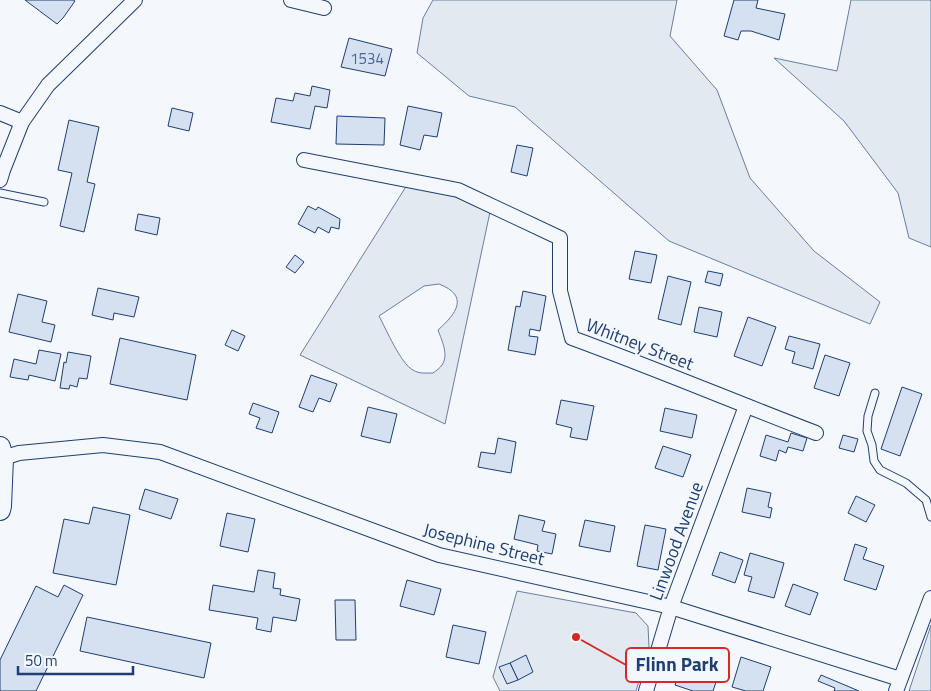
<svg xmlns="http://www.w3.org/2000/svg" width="931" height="691" font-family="'Titillium Web',sans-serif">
  <rect width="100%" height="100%" fill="#f4f7fb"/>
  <g fill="#e3e9f0" stroke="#687fa3" fill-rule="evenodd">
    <polygon points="433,0 677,0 670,36 717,90 750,178 814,251 880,302 870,324 669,241 515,107 469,96 417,53 423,18"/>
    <polygon points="851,0 931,0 931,247 909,238 898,193 844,121 774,58 837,71"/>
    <path d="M 407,185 L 459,197 L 490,212 L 445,424 L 300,355 ZM 439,284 C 470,296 456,314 438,330 C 442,341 449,355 442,365 C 440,368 436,371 433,373 C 426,373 419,374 413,370 C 401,364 386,329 379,316 L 424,286 Z"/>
    <polygon points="517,591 636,613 648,626 649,647 636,691 500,691 493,677"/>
    <polygon points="931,625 931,691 909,691"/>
  </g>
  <g fill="#d5e0f0" stroke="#1d3f73">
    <polygon points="25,0 73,0 75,1 63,18 57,24"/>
    <polygon points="734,0 758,0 756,8 785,14 779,40 751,31 741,31 738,40 724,36"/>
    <polygon points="349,38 392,49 385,76 341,67"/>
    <polygon points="312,86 330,90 327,108 315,106 310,129 271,122 276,98 293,101 295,93 310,96"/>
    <polygon points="408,106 442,113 437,137 424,135 420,150 400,145"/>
    <polygon points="172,108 193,113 189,131 168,126"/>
    <polygon points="337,116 385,118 384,145 336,144"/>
    <polygon points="69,120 99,127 87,182 95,184 84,232 60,226 72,173 58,170"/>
    <polygon points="517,145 533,148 527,176 511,172"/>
    <polygon points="308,206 316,210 318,207 340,219 339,229 331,227 329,233 318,227 315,233 298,224"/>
    <polygon points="138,214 160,218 157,235 135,230"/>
    <polygon points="635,251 657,255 651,283 629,279"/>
    <polygon points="295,255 304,262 295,273 286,267"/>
    <polygon points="708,271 723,274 720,286 705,282"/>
    <polygon points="668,276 691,282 681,325 658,319"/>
    <polygon points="98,288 139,297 134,317 114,313 113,320 92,315"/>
    <polygon points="523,291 546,296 540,331 530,329 529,336 538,337 535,355 508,350 516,306 520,307"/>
    <polygon points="18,294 47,301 42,322 55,325 51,342 9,332"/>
    <polygon points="699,307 722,312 717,337 694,332"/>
    <polygon points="748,317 776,327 762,366 734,356"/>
    <polygon points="232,330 245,336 238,351 225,345"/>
    <polygon points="789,336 820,344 813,369 792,363 795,352 785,349"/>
    <polygon points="120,338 196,355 187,400 110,384"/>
    <polygon points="39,350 61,354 55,381 29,375 28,380 10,377 14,359 36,364"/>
    <polygon points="68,352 91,356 87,379 79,378 77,387 70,385 69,389 60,388 64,362 66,363"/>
    <polygon points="825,355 850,363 839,396 814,388"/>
    <polygon points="311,375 337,384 330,402 319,398 313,412 299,407"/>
    <polygon points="902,387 922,394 900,456 881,449"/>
    <polygon points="561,400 594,406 587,440 570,437 572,428 556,424"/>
    <polygon points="253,403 279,412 272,433 256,428 260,418 249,414"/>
    <polygon points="368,407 397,414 390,443 361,436"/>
    <polygon points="665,408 697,415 692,438 660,431"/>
    <polygon points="791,433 807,438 803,451 788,447 786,453 779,450 776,461 760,456 766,435 788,442"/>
    <polygon points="843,435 858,439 854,452 839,448"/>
    <polygon points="498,438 516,442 511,473 478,467 481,452 495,454"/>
    <polygon points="663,446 691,455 683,477 655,468"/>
    <polygon points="747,488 771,493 768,507 772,508 770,518 742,512"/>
    <polygon points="145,489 178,499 171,519 139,509"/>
    <polygon points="856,496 875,505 866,522 848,513"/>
    <polygon points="93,507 130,515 116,585 53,573 64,519 89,524"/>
    <polygon points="227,513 255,519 248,552 220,546"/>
    <polygon points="519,515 545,521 542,531 556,534 552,554 537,551 538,545 514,539"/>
    <polygon points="585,520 615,526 610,552 579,546"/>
    <polygon points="645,525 666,529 658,570 637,566"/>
    <polygon points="855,544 867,548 863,559 884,566 876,590 844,580"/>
    <polygon points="720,552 743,560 735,583 712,575"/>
    <polygon points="750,553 784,563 774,598 748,591 752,577 744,575"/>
    <polygon points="258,570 275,573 273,588 281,589 280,595 300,599 296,621 273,617 271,632 256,629 258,618 209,610 213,585 254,592"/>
    <polygon points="407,580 441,589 434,615 400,606"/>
    <polygon points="793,584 818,593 810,615 785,606"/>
    <polygon points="64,585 83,595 36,691 0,691 0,660 36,586 58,597"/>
    <polygon points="335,600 355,600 356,640 336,640"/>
    <polygon points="87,617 211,643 204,678 80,651"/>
    <polygon points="453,625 486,632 479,664 446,657"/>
    <polygon points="704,648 725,655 713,691 693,691 675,685 685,655 700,660"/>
    <polygon points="526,655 533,672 518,680 510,663"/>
    <polygon points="741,657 771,667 763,691 746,691 732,687"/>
    <polygon points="510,663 518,680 507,684 499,667"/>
    <polygon points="821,675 859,691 834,691 835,688 818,681"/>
  </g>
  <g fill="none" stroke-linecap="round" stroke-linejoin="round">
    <defs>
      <g id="lane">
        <polyline points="0,193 44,202"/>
        <polyline points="875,393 868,416 867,431 872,445 874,461 880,470 906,483 926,500 931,517"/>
      </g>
      <g id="street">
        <polyline points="291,0 324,8"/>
        <polyline points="0,113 22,122"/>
        <path d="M 304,160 L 458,190 L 560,238 L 560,291 L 572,338 C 654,368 735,402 816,433"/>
        <polyline points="0,180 3,170 22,122 48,85 135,0"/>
        <polyline points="3,458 19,453 103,445 160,452 439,555 671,607 900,679"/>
        <polyline points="646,691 671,607 746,406"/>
        <polyline points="896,691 931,598"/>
      </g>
      <polyline id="secondary" points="0,447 3,458 1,506 0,510"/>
    </defs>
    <use href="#lane" stroke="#1d3f73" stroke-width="9"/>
    <use href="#street" stroke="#1d3f73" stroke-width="16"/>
    <use href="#secondary" stroke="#1d3f73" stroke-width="22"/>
    <use href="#lane" stroke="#f4f7fb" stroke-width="7"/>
    <use href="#street" stroke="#f4f7fb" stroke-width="14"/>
    <use href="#secondary" stroke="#f4f7fb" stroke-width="20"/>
  </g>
  <g text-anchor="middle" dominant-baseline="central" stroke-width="4" stroke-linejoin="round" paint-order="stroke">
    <g font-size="15" fill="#4b6792">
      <text x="367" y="58">1534</text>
    </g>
    <g font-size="18" fill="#1d3f73" stroke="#f4f7fb">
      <text transform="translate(640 344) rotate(21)">Whitney Street</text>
      <text transform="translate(676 541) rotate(-70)">Linwood Avenue</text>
      <text transform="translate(484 544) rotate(14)">Josephine Street</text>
    </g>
  </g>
  <path fill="none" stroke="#d62828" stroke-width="2" d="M576 637L626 665"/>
  <circle fill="#d62828" stroke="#f4f7fb" stroke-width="2" cx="576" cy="637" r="5"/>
  <rect fill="#f4f7fb" stroke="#d62828" stroke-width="2" x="626" y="648" width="103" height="34" rx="5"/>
  <g font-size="19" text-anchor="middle" font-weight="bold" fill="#1d3f73">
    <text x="677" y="671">Flinn Park</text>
  </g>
  <path d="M18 666v8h115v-8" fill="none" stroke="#1d3f73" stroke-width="2.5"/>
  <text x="25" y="666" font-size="15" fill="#1d3f73" stroke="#f4f7fb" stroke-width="4" paint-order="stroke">50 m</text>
</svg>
